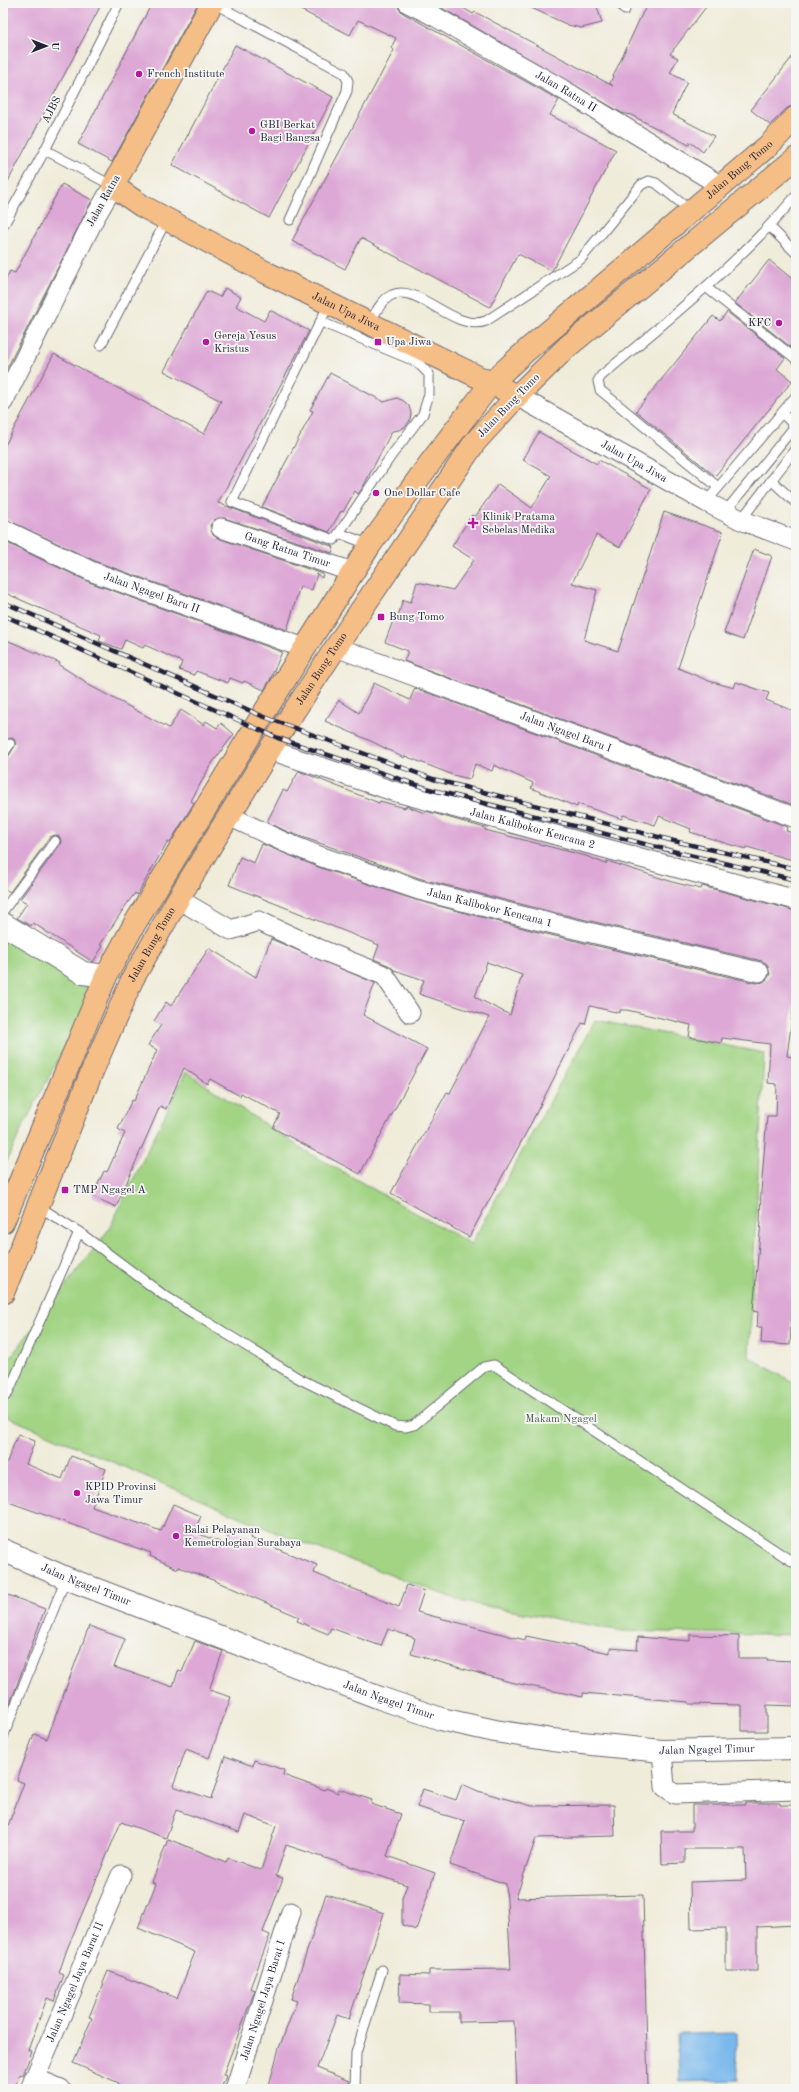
<svg xmlns="http://www.w3.org/2000/svg" width="799" height="2092" font-family="'Old Standard TT',serif">
  <rect width="100%" height="100%" fill="#f6f6f2"/>
  <filter id="ink" filterUnits="userSpaceOnUse"><feTurbulence type="fractalNoise" baseFrequency=".025" numOctaves="2"/><feDisplacementMap in="SourceGraphic" scale="8" xChannelSelector="R" yChannelSelector="G"/><feConvolveMatrix kernelMatrix="1 2 1 2 8 2 1 2 1" color-interpolation-filters="sRGB"/></filter>
  <filter id="wash" filterUnits="userSpaceOnUse"><feTurbulence type="fractalNoise" baseFrequency=".012" numOctaves="4" result="noise"/><feDisplacementMap in="SourceGraphic" scale="16" xChannelSelector="R" yChannelSelector="G"/><feGaussianBlur stdDeviation="0.9" result="paint"/><feColorMatrix in="noise" values="0 0 0 0 0 0 0 0 0 0 0 0 0 0 0 0 0 1.4 0 .05"/><feComposite in="paint" operator="in"/></filter>
  <g filter="url(#wash)">
    <rect width="100%" height="100%" fill="#f0ecda"/>
    <g fill="#a2d484" stroke="#627b60">
      <polygon points="3,932 95,990 22,1128 3,1170"/>
      <polygon points="595,1020 764,1053 749,1357 796,1384 796,1635 622,1631 464,1602 282,1535 3,1415 3,1367 109,1229 186,1072 304,1150 471,1244"/>
    </g>
    <polygon fill="#79b8ec" stroke="#4e6d94" points="736,2033 737,2080 679,2082 677,2034"/>
    <g id="blocks">
      <g fill="#dda8d6" fill-rule="evenodd">
        <polygon points="3,3 102,3 3,191"/>
        <polygon points="152,3 198,3 112,162 78,144"/>
        <polygon points="287,3 397,3 399,9 403,13 559,100 550,115 616,150 552,271 518,254 490,307 361,238 345,269 292,241 394,50 391,48 396,38 358,20 350,35"/>
        <polygon points="444,3 455,3 473,14 475,12 613,86 610,83 643,12 651,3 709,3 670,54 678,58 670,73 687,82 672,114 714,136 703,152 690,142 689,145 631,115 622,113 442,8"/>
        <polygon points="521,3 596,3 602,23 581,28 568,25"/>
        <polygon points="235,45 333,97 269,218 172,165"/>
        <polygon points="796,52 796,105 787,108 770,125 751,110"/>
        <polygon points="62,184 92,200 3,376 3,285 10,271 15,273"/>
        <polygon points="769,260 796,282 796,345 793,349 735,303"/>
        <polygon points="225,288 241,297 236,306 264,321 270,310 309,331 218,503 334,547 332,553 224,518 214,520 210,525 213,535 218,538 323,574 322,578 317,574 312,590 300,586 287,630 97,562 3,518 3,449 54,354 204,434 221,401 164,371 207,291 220,297"/>
        <polygon points="727,312 785,358 777,369 792,381 715,476 636,411 713,316 720,321"/>
        <polygon points="330,373 384,402 397,398 404,401 409,406 411,413 410,420 406,426 399,430 392,431 362,489 358,494 355,491 343,512 341,511 329,532 262,507 313,411 310,410"/>
        <polygon points="539,432 597,464 599,460 651,489 620,547 596,535 572,583 597,590 584,640 618,651 664,512 723,532 678,668 709,681 734,688 736,682 769,693 766,700 796,712 796,806 404,661 408,651 385,642 393,621 396,622 403,600 411,602 417,582 453,590 474,560 452,546 472,515 475,517 498,484 532,508 551,476 523,460"/>
        <polygon points="3,541 89,582 282,652 270,680 264,690 244,681 243,683 230,678 228,683 196,671 194,675 179,670 182,662 145,645 143,648 125,640 121,649 99,641 101,635 3,592"/>
        <polygon points="754,549 772,556 743,640 724,633"/>
        <polygon points="9,641 60,663 59,665 86,682 85,683 169,728 181,710 204,725 206,721 217,728 221,723 234,734 210,766 191,801 194,803 170,842 168,841 137,895 135,893 126,905 100,945 103,946 93,962 33,923 31,926 17,918 27,903 20,899 60,845 61,841 59,836 55,835 50,837 10,892 3,888 3,760 8,757 16,744 14,739 10,738 3,744 3,654"/>
        <polygon points="374,683 410,700 415,688 788,827 786,831 796,834 796,861 747,847 746,849 731,845 703,836 690,832 691,829 659,816 655,825 623,815 622,819 578,804 577,807 531,788 533,783 494,765 492,771 475,764 470,779 453,775 405,756 404,758 373,742 325,721 339,700 359,713"/>
        <path d="M 299,771 L 379,803 L 380,801 L 405,808 L 406,806 L 425,813 L 426,811 L 485,828 L 485,830 L 586,856 L 606,864 L 607,861 L 676,883 L 701,889 L 702,886 L 796,911 L 796,1004 L 794,1003 L 787,1056 L 796,1058 L 796,1235 L 790,1345 L 761,1343 L 762,1327 L 757,1327 L 758,1312 L 753,1311 L 761,1222 L 760,1221 L 761,1192 L 767,1116 L 776,1116 L 777,1084 L 768,1083 L 770,1044 L 722,1038 L 721,1043 L 689,1037 L 691,1025 L 627,1010 L 620,1010 L 620,1013 L 590,1006 L 585,1024 L 582,1023 L 525,1135 L 469,1237 L 391,1193 L 447,1092 L 450,1093 L 489,1017 L 419,994 L 424,980 L 394,970 L 390,966 L 374,959 L 379,945 L 229,885 L 240,857 L 254,863 L 262,844 L 318,867 L 416,900 L 542,933 L 756,983 L 763,982 L 767,979 L 770,974 L 767,964 L 762,961 L 548,911 L 422,879 L 288,832 L 267,822 L 283,790 L 287,792 ZM 487,962 L 522,975 L 510,1015 L 475,997 Z"/>
        <polygon points="271,939 375,983 363,1015 427,1049 360,1174 273,1128 280,1114 241,1093 240,1096 210,1079 207,1084 184,1068 166,1109 160,1106 116,1207 92,1196 104,1171 107,1172 125,1133 118,1129 132,1100 134,1101 157,1050 148,1045 161,1025 154,1021 166,1002 171,1006 209,948 256,977"/>
        <polygon points="18,1434 35,1441 26,1464 62,1479 71,1456 106,1469 92,1507 161,1531 173,1504 201,1516 194,1532 225,1544 232,1528 251,1537 250,1538 317,1565 314,1573 399,1607 407,1585 424,1591 417,1612 525,1640 526,1636 610,1653 610,1648 637,1650 638,1637 690,1641 690,1635 739,1636 739,1658 767,1658 767,1660 796,1661 796,1706 767,1705 767,1731 742,1731 742,1705 689,1704 689,1702 583,1693 583,1697 510,1682 411,1654 415,1638 388,1629 381,1646 331,1628 328,1634 297,1621 299,1617 213,1580 179,1567 178,1569 150,1556 151,1553 3,1500 3,1472"/>
        <polygon points="3,1593 45,1609 5,1717 3,1716"/>
        <polygon points="89,1626 125,1639 114,1667 173,1687 178,1671 182,1672 195,1641 223,1651 209,1690 231,1697 209,1758 186,1749 173,1786 211,1799 225,1756 253,1766 254,1760 284,1770 283,1775 325,1790 326,1788 338,1793 339,1789 372,1800 371,1804 401,1814 387,1856 435,1873 416,1930 402,1925 402,1898 407,1885 286,1845 276,1876 283,1878 263,1932 270,1935 250,1988 255,1990 223,2075 226,2076 221,2089 116,2089 119,2083 73,2063 92,2018 89,2017 108,1971 177,1998 195,1952 138,1928 156,1884 152,1882 168,1839 226,1862 228,1858 261,1870 276,1826 245,1815 239,1832 176,1810 166,1838 121,1822 67,1949 59,1973 64,1975 54,2001 47,1998 28,2050 32,2051 23,2075 20,2074 14,2089 3,2089 3,1839 24,1783 17,1780 34,1734 47,1739"/>
        <polygon points="462,1784 478,1791 532,1806 614,1805 615,1836 536,1838 516,1898 643,1895 648,2089 517,2089 514,2021 459,2022 459,2012 429,2012 429,2004 399,2003 400,1974 429,1975 429,1970 511,1969 506,1884 450,1865 465,1821 417,1807 423,1789 456,1800"/>
        <polygon points="745,1803 780,1803 780,1805 796,1805 796,1925 757,1927 757,1971 726,1971 726,1928 691,1929 690,1882 746,1880 745,1849 685,1849 685,1863 662,1864 661,1831 692,1831 692,1805 745,1805"/>
        <polygon points="326,1894 384,1913 349,2019 337,2015 317,2068 349,2081 349,2089 268,2089 279,2048 297,2001 291,1999"/>
      </g>
    </g>
  </g>
  <g filter="url(#ink)">
    <use href="#blocks" fill-opacity="0" stroke="#6a6973" stroke-width="1"/>
    <g fill="none" stroke-linecap="round" stroke-linejoin="round">
      <defs>
        <g id="service">
          <polyline points="213,3 344,73 348,81 347,91 290,220"/>
          <polyline points="620,3 625,10"/>
          <polyline points="45,150 113,186"/>
          <polyline points="3,226 45,150 119,3"/>
          <polyline points="770,227 796,253"/>
          <polyline points="707,288 796,359"/>
          <polyline points="329,304 232,502 334,540 339,533 370,545"/>
          <polyline points="321,322 417,362 429,374 429,394 423,414 391,456 339,533"/>
          <path d="M 369,323 C 375,314 382,299 392,295 C 417,282 455,333 486,321 L 581,259 L 641,185 L 649,181 L 656,183 L 691,211"/>
          <polyline points="101,345 167,219"/>
          <polyline points="771,480 796,503"/>
          <path d="M 718,487 L 600,390 L 598,381 L 601,376 C 669,319 738,264 796,196"/>
          <polyline points="706,502 796,396"/>
          <polyline points="725,512 795,426 782,413"/>
          <polyline points="741,520 796,448"/>
          <polyline points="3,754 10,744"/>
          <polyline points="3,911 55,841"/>
          <polyline points="38,1206 79,1232 162,1294 298,1378 395,1426 406,1427 414,1425 484,1367 494,1365 796,1564"/>
          <polyline points="3,1398 8,1393 79,1232"/>
          <polyline points="3,1737 66,1578"/>
          <polyline points="355,2089 356,2053 382,1970"/>
        </g>
        <g id="minor">
          <path id="s1" d="M 408,3 L 434,16 L 562,89 L 721,186"/>
          <path id="s2" d="M 517,396 L 706,502 L 741,520 L 796,541"/>
          <polyline points="3,402 94,219 113,186"/>
          <path id="s3" d="M 221,528 L 353,572"/>
          <path id="s4" d="M 3,529 L 93,572 L 304,648"/>
          <path id="s5" d="M 336,647 L 796,818"/>
          <path id="s6" d="M 270,750 L 393,791 L 796,900"/>
          <path id="s7" d="M 229,816 L 284,842 L 322,857 L 419,890 L 545,922 L 759,972"/>
          <polyline points="178,899 231,930 259,921 317,948 381,974 385,976 410,1013"/>
          <polyline points="662,1751 665,1787 675,1794 796,1790"/>
          <polyline points="34,2078 61,2089"/>
          <path id="s8" d="M 30,2089 L 121,1875"/>
          <path id="s9" d="M 235,2089 L 291,1912"/>
        </g>
        <g id="tertiary">
          <polyline points="3,924 83,973 106,976"/>
          <path id="s10" d="M 3,1550 L 66,1578 L 215,1635 L 380,1698 L 441,1719 L 495,1731 L 552,1740 L 662,1751 L 796,1748"/>
        </g>
        <g id="primary">
          <polyline points="3,1222 106,976 135,923 262,716 370,545 430,463 492,382"/>
          <path id="s11" d="M 3,1293 L 91,1074 L 132,980 L 178,899 L 285,725 L 336,647 L 475,442 L 517,396"/>
        </g>
        <g id="trunk">
          <path id="s12" d="M 212,3 L 113,186 L 142,206 L 265,272 L 517,396 L 567,347 L 796,158"/>
          <path id="s13" d="M 492,382 L 527,350 L 769,145 L 796,117"/>
        </g>
      </defs>
      <use href="#service" stroke="#6a6973" stroke-width="11"/>
      <use href="#minor" stroke="#6a6973" stroke-width="21"/>
      <use href="#tertiary" stroke="#6a6973" stroke-width="24"/>
      <use href="#primary" stroke="#6a6973" stroke-width="24"/>
      <use href="#trunk" stroke="#6a6973" stroke-width="24"/>
      <use href="#service" stroke="#fff" stroke-width="9"/>
      <use href="#minor" stroke="#fff" stroke-width="19"/>
      <use href="#tertiary" stroke="#fff" stroke-width="22"/>
      <use href="#primary" stroke="#f6be87" stroke-width="22"/>
      <use href="#trunk" stroke="#f6be87" stroke-width="22"/>
      <defs>
        <g id="rail">
          <polyline points="3,602 262,716 433,779 674,841 796,869"/>
          <polyline points="3,615 278,738 429,789 672,851 796,880"/>
        </g>
      </defs>
      <use href="#rail" stroke="#22223b" stroke-width="4.5"/>
      <use href="#rail" stroke="#f6f6f2" stroke-width="3" stroke-dasharray="9" stroke-linecap="butt"/>
    </g>
  </g>
  <g fill="#b5179e" stroke="#f6f6f2" stroke-width="1.5">
    <circle cx="139" cy="74" r="4"/>
    <circle cx="252" cy="131" r="4"/>
    <circle cx="779" cy="323" r="4"/>
    <circle cx="206" cy="342" r="4"/>
    <rect x="374" y="338" width="8" height="8" rx="2"/>
    <circle cx="376" cy="493" r="4"/>
    <path d="M471 517h4v4h4v4h-4v4h-4v-4h-4v-4h4z"/>
    <rect x="377" y="613" width="8" height="8" rx="2"/>
    <rect x="61" y="1186" width="8" height="8" rx="2"/>
    <circle cx="77" cy="1493" r="4"/>
    <circle cx="176" cy="1536" r="4"/>
  </g>
  <g text-anchor="middle" dominant-baseline="central" stroke-width="3.5" stroke-linejoin="round" paint-order="stroke">
    <g font-size="11" fill="#22223b" stroke="#f6f6f2" text-anchor="start">
      <text x="147" y="74">French Institute</text>
      <text x="260" y="125">GBI Berkat<tspan x="260" dy="13">Bagi Bangsa</tspan></text>
      <text x="771" y="323" text-anchor="end">KFC</text>
      <text x="214" y="336">Gereja Yesus<tspan x="214" dy="13">Kristus</tspan></text>
      <text x="386" y="342">Upa Jiwa</text>
      <text x="384" y="493">One Dollar Cafe</text>
      <text x="482" y="517">Klinik Pratama<tspan x="482" dy="13">Sebelas Medika</tspan></text>
      <text x="389" y="617">Bung Tomo</text>
      <text x="73" y="1190">TMP Ngagel A</text>
      <text x="85" y="1487">KPID Provinsi<tspan x="85" dy="13">Jawa Timur</tspan></text>
      <text x="184" y="1530">Balai Pelayanan<tspan x="184" dy="13">Kemetrologian Surabaya</tspan></text>
    </g>
    <g font-size="11" fill="#22223b" stroke="#f6f6f2">
      <text stroke="none"><textPath href="#s1" startOffset="181">Jalan Ratna II</textPath></text>
      <text transform="translate(52 110) rotate(-63)">AJBS</text>
      <text stroke="none"><textPath href="#s13" startOffset="326">Jalan Bung Tomo</textPath></text>
      <text transform="translate(104 201) rotate(-61)">Jalan Ratna</text>
      <text stroke="none"><textPath href="#s12" startOffset="473">Jalan Upa Jiwa</textPath></text>
      <text transform="translate(509 406) rotate(-46)">Jalan Bung Tomo</text>
      <text stroke="none"><textPath href="#s2" startOffset="134">Jalan Upa Jiwa</textPath></text>
      <text stroke="none"><textPath href="#s3" startOffset="70">Gang Ratna Timur</textPath></text>
      <text stroke="none"><textPath href="#s4" startOffset="162">Jalan Ngagel Baru II</textPath></text>
      <text stroke="none"><textPath href="#s11" startOffset="703">Jalan Bung Tomo</textPath></text>
      <text stroke="none"><textPath href="#s5" startOffset="245">Jalan Ngagel Baru I</textPath></text>
      <text stroke="none"><textPath href="#s6" startOffset="274">Jalan Kalibokor Kencana 2</textPath></text>
      <text stroke="none"><textPath href="#s7" startOffset="277">Jalan Kalibokor Kencana 1</textPath></text>
      <text stroke="none"><textPath href="#s11" startOffset="379">Jalan Bung Tomo</textPath></text>
      <text stroke="none"><textPath href="#s10" startOffset="90">Jalan Ngagel Timur</textPath></text>
      <text stroke="none"><textPath href="#s10" startOffset="414">Jalan Ngagel Timur</textPath></text>
      <text stroke="none"><textPath href="#s10" startOffset="738">Jalan Ngagel Timur</textPath></text>
      <text stroke="none"><textPath href="#s8" startOffset="116">Jalan Ngagel Jaya Barat II</textPath></text>
      <text stroke="none"><textPath href="#s9" startOffset="93">Jalan Ngagel Jaya Barat I</textPath></text>
    </g>
    <g font-size="11" fill="#485751" stroke="#f6f6f2">
      <text x="561" y="1419">Makam Ngagel</text>
    </g>
  </g>
  <rect width="799" height="2092" fill="none" stroke="#f6f6f2" stroke-width="16"/>
  <g transform="translate(46 46) rotate(90)" stroke="#f6f6f2" stroke-width="3" paint-order="stroke">
  <path d="M0-3L7 15L0 10L-7 15Z" fill="#22223b"/>
  <text y="-6" font-size="11" font-weight="bold" text-anchor="middle" fill="#22223b">U</text>
  </g>
</svg>
